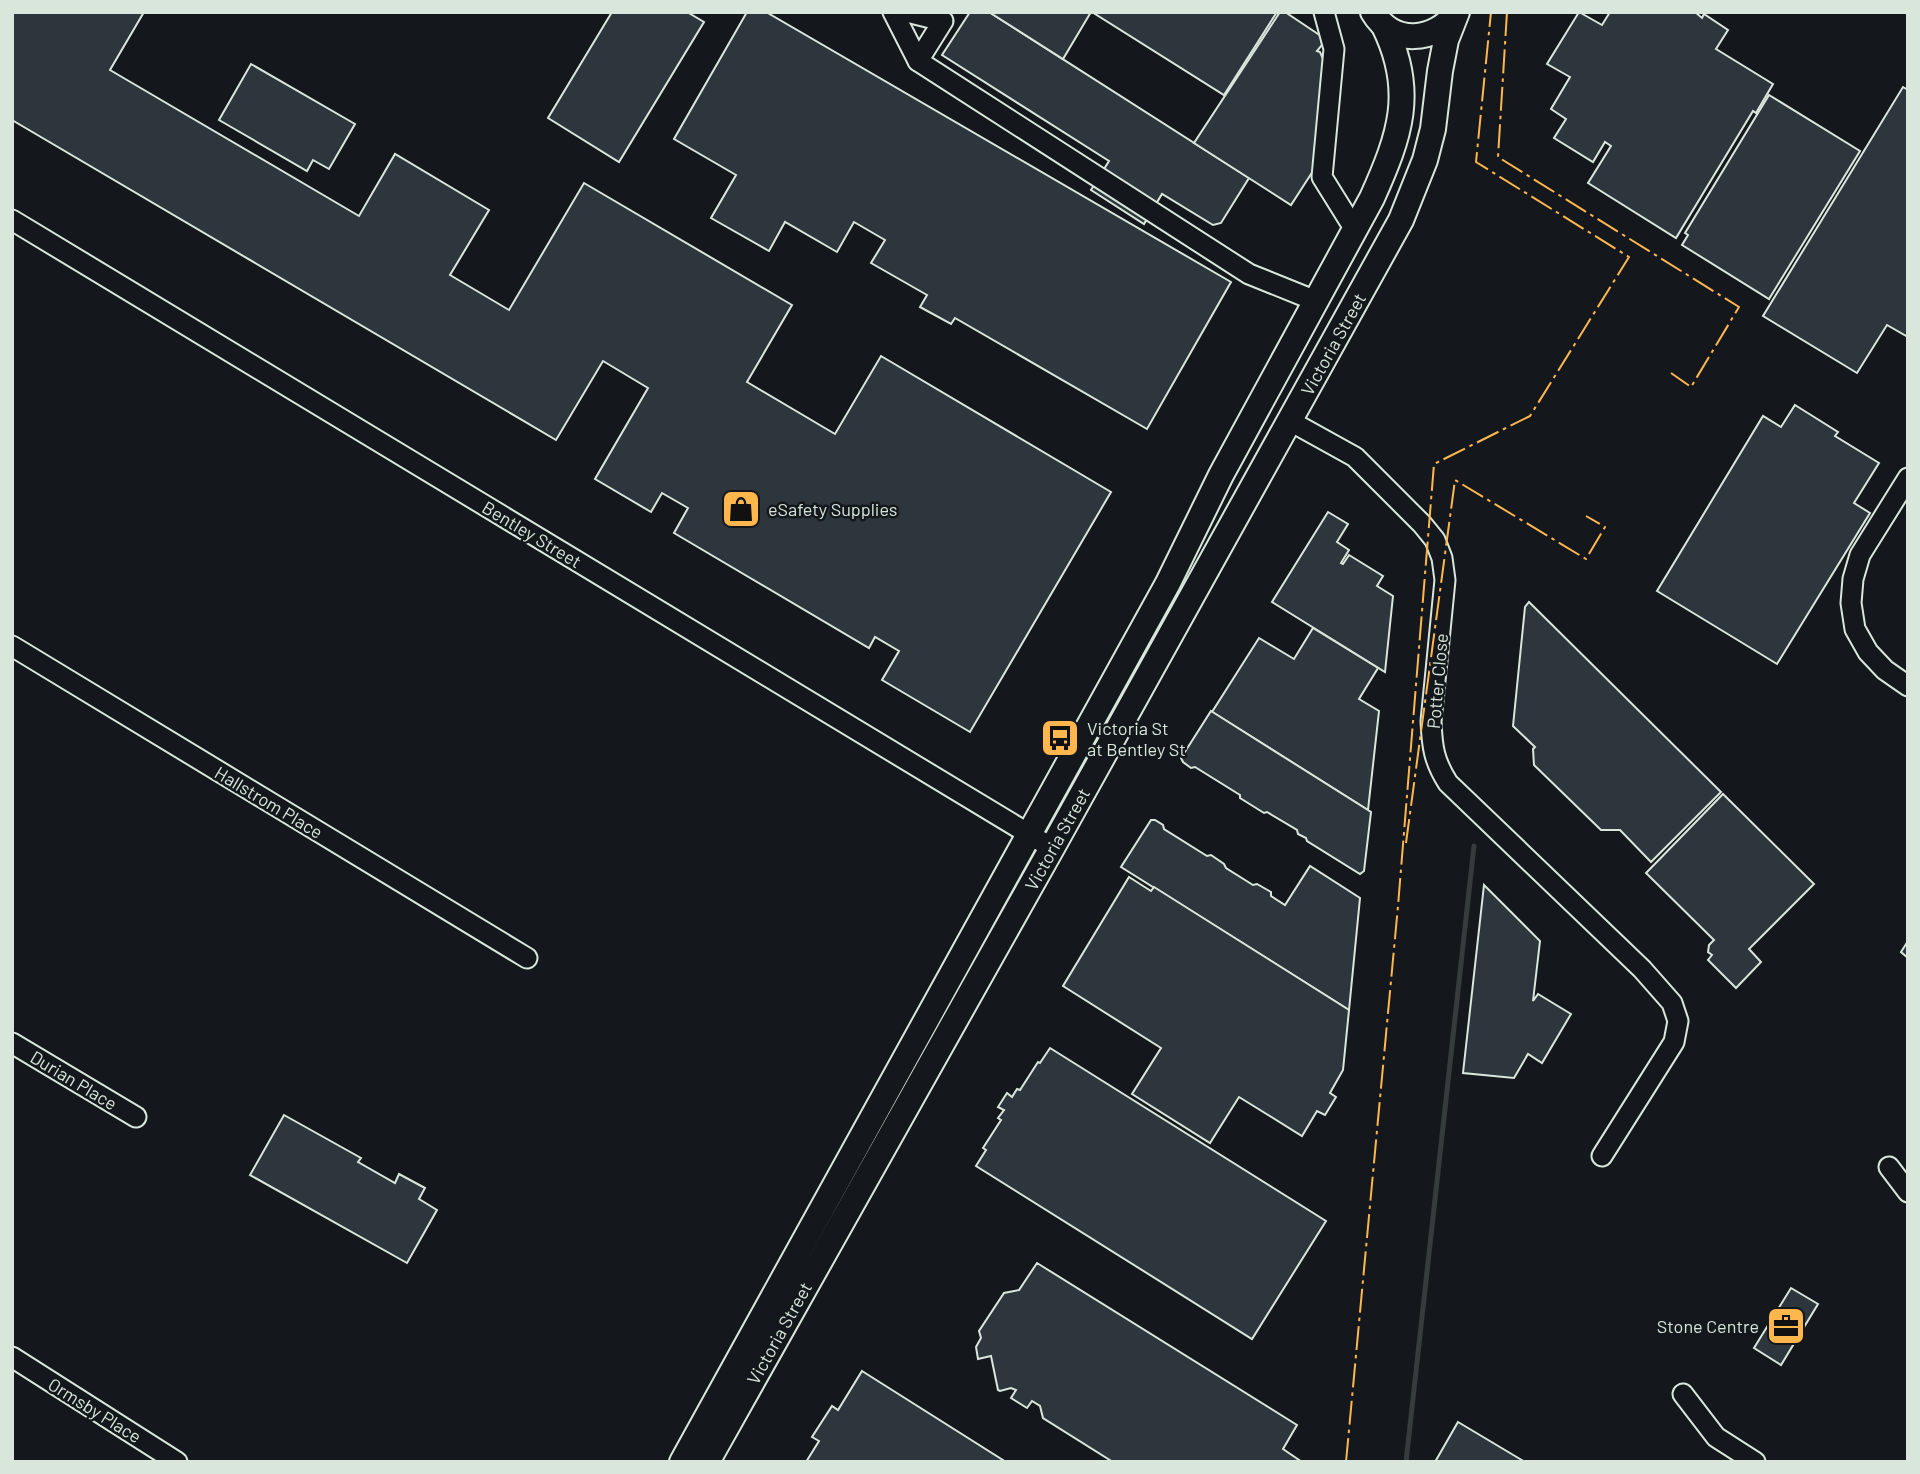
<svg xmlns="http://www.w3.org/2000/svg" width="1920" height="1474" font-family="Barlow,sans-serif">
  <rect width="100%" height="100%" fill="#14181c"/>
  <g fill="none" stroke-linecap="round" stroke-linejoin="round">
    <polyline stroke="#363b3e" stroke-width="5" points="1406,1462 1474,846"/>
  </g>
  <g fill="#2c363c" stroke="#d8e6dc" stroke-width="2">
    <polygon points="12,12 144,12 110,70 359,216 395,154 489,210 450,275 509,310 584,183 792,305 747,382 835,434 881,356 1111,492 970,732 882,680 899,651 875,637 869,648 674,533 688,508 662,493 651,512 595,479 648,388 603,361 556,440 12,120"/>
    <polygon points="612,12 687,12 704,22 619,162 548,118"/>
    <polygon points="747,12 766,12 1231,282 1147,429 955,318 951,324 920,307 927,295 871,263 885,240 854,222 837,252 785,222 769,251 711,218 736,175 674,139"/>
    <polygon points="970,12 989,12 1249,178 1221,223 1213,225 1162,194 1144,224 1091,190 1109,161 942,55"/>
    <polygon points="989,12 1091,12 1063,59"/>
    <polygon points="1092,12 1277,12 1224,95"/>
    <polygon points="1280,12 1285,12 1321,36 1322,45 1317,51 1320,52 1324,61 1313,171 1291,205 1194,143"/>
    <polygon points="1579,12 1602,25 1610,12 1695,12 1702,18 1704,14 1728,30 1716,49 1773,84 1756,113 1753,111 1676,238 1588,183 1611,146 1605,142 1593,162 1554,138 1566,119 1551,109 1570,77 1547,64"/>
    <polygon points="251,64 355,124 329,169 313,160 307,171 219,120"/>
    <polygon points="1903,87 1908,90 1908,337 1887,325 1857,373 1763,316"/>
    <polygon points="1769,95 1860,151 1769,299 1682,245 1688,235 1685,233"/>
    <polygon points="1795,405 1838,432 1835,436 1879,463 1854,503 1870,513 1777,664 1657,591 1763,416 1781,427"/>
    <polygon points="1328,512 1348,524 1337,542 1349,550 1341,563 1343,564 1349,555 1383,576 1377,586 1393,596 1385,672 1272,602"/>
    <polygon points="1529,602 1721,792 1651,862 1620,830 1601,830 1534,765 1533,749 1535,747 1513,726 1525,607"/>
    <polygon points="1313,628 1378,668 1359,699 1379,711 1368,810 1212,712 1259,638 1294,659"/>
    <polygon points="1211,711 1371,812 1364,871 1360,874 1307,841 1306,838 1298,834 1297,830 1267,812 1264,813 1240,798 1240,795 1195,767 1191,768 1183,762 1181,758"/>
    <polygon points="1723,794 1814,884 1749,949 1761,962 1736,988 1708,960 1712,955 1708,952 1709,945 1714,940 1646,873"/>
    <polygon points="1151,820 1155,820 1163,825 1164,829 1207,856 1211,855 1224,864 1226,868 1253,885 1257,884 1271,892 1271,896 1285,905 1310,866 1360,898 1349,1010 1121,867"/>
    <polygon points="1129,877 1151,891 1154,887 1349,1010 1343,1070 1330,1093 1336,1097 1325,1115 1317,1111 1302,1136 1239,1097 1210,1143 1132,1094 1161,1048 1063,986"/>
    <polygon points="1484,885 1540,941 1533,1001 1538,994 1571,1014 1542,1063 1528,1054 1514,1078 1463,1073"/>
    <polygon points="1908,941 1908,958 1901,952"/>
    <polygon points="1050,1048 1326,1221 1252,1339 976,1166 986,1150 983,1148 1001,1120 998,1118 1004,1110 998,1107 1007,1093 1012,1097 1017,1089 1020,1090 1038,1062 1040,1063"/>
    <polygon points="284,1115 361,1158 358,1162 395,1183 399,1174 425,1188 419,1199 437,1210 407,1263 250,1175"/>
    <polygon points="1037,1263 1297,1425 1283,1449 1302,1462 1113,1462 1043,1418 1040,1406 1032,1401 1027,1408 1011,1398 1016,1390 1011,1388 1000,1391 998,1390 991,1356 978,1359 976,1347 981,1338 979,1331 1004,1293 1019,1290"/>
    <polygon points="1791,1288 1818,1304 1781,1365 1754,1348"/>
    <polygon points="862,1371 1006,1462 806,1462 819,1441 812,1437 832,1406 838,1410"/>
    <polygon points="1458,1422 1525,1462 1435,1462"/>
  </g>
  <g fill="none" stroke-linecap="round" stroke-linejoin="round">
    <defs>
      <g id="minor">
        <polyline points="893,12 918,61 1249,274 1316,301"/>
        <polyline points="907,12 943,21 918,61"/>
        <polyline points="1324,12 1334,49 1322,177 1355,230"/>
        <polyline points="12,220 1052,848"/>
        <path d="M 1290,421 L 1355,457 L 1422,524 L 1435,540 L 1442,558 L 1445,580 L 1431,721 C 1432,747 1434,761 1448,783 L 1642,969 L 1672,1003 L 1678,1021 L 1674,1042 L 1602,1156"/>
        <polyline points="1908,478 1860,555 1853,579 1851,603 1855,629 1868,652 1885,670 1908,686"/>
        <polyline points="12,646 527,958"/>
        <polyline points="12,1043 136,1117"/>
        <polyline points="1889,1167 1908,1192"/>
        <polyline points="12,1357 177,1462"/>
        <polyline points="1683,1394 1716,1437 1755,1462"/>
      </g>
      <g id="major">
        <path d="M 1373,12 C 1393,46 1435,42 1456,13"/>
        <path d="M 682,1462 L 1168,583 L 1221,475 L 1372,198 C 1400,136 1416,91 1384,26"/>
        <polyline points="707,1462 1052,848 1401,220 1425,160 1433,129 1440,71 1446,40 1457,12"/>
      </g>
    </defs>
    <use href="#minor" stroke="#d8e6dc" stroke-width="23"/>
    <use href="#major" stroke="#d8e6dc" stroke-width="28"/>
    <use href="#minor" stroke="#14181c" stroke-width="19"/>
    <use href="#major" stroke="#14181c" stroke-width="24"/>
    <g stroke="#ffb74d" stroke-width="2" stroke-dasharray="24 5 3.5 5" stroke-linecap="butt">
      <polyline points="1507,12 1498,157 1739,307 1691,387 1671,373"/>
      <polyline points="1406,843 1455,480 1586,559 1605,527 1586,516"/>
      <polyline points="1346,1462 1398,906 1434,464 1530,416 1629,257 1476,162 1491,12"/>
    </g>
  </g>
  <defs>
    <symbol id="shop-square" viewBox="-11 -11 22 22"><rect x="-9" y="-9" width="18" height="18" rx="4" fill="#ffb74d" stroke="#14181c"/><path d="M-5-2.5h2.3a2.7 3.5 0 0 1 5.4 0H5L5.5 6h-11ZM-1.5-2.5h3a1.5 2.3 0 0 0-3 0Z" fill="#111"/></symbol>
    <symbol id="bus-square" viewBox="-11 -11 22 22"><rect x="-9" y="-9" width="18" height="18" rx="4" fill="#ffb74d" stroke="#14181c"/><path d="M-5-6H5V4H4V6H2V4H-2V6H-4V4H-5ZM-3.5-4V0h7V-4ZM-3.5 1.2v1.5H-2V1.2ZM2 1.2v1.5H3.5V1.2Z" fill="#111"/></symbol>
    <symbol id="office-square" viewBox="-11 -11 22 22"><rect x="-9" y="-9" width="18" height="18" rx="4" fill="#ffb74d" stroke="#14181c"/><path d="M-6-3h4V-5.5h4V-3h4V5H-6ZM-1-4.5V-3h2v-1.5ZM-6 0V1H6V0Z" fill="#111"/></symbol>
  </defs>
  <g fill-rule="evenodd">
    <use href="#shop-square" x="719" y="487" width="44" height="44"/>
    <use href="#bus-square" x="1038" y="716" width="44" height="44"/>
    <use href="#office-square" x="1764" y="1304" width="44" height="44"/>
  </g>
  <g text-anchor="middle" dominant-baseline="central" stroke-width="5" stroke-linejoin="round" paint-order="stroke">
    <g font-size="18" fill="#d8e6dc" stroke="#14181c">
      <text transform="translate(1333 344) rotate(-61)">Victoria Street</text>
      <text transform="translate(532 534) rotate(31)">Bentley Street</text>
      <text transform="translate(1437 681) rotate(-85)">Potter Close</text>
      <text transform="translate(269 802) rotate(31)">Hallstrom Place</text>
      <text transform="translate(1057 839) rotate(-61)">Victoria Street</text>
      <text transform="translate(74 1080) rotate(31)">Durian Place</text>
      <text transform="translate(779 1333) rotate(-61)">Victoria Street</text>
      <text transform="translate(95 1410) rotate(32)">Ormsby Place</text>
    </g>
    <g font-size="18" fill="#d8e6dc" stroke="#14181c" text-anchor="start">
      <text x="768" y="509">eSafety Supplies</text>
      <text x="1087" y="728">Victoria St<tspan x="1087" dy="21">at Bentley St</tspan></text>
      <text x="1759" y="1326" text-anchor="end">Stone Centre</text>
    </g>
  </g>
  <rect width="1920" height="1474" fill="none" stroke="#d8e6dc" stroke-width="28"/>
</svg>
